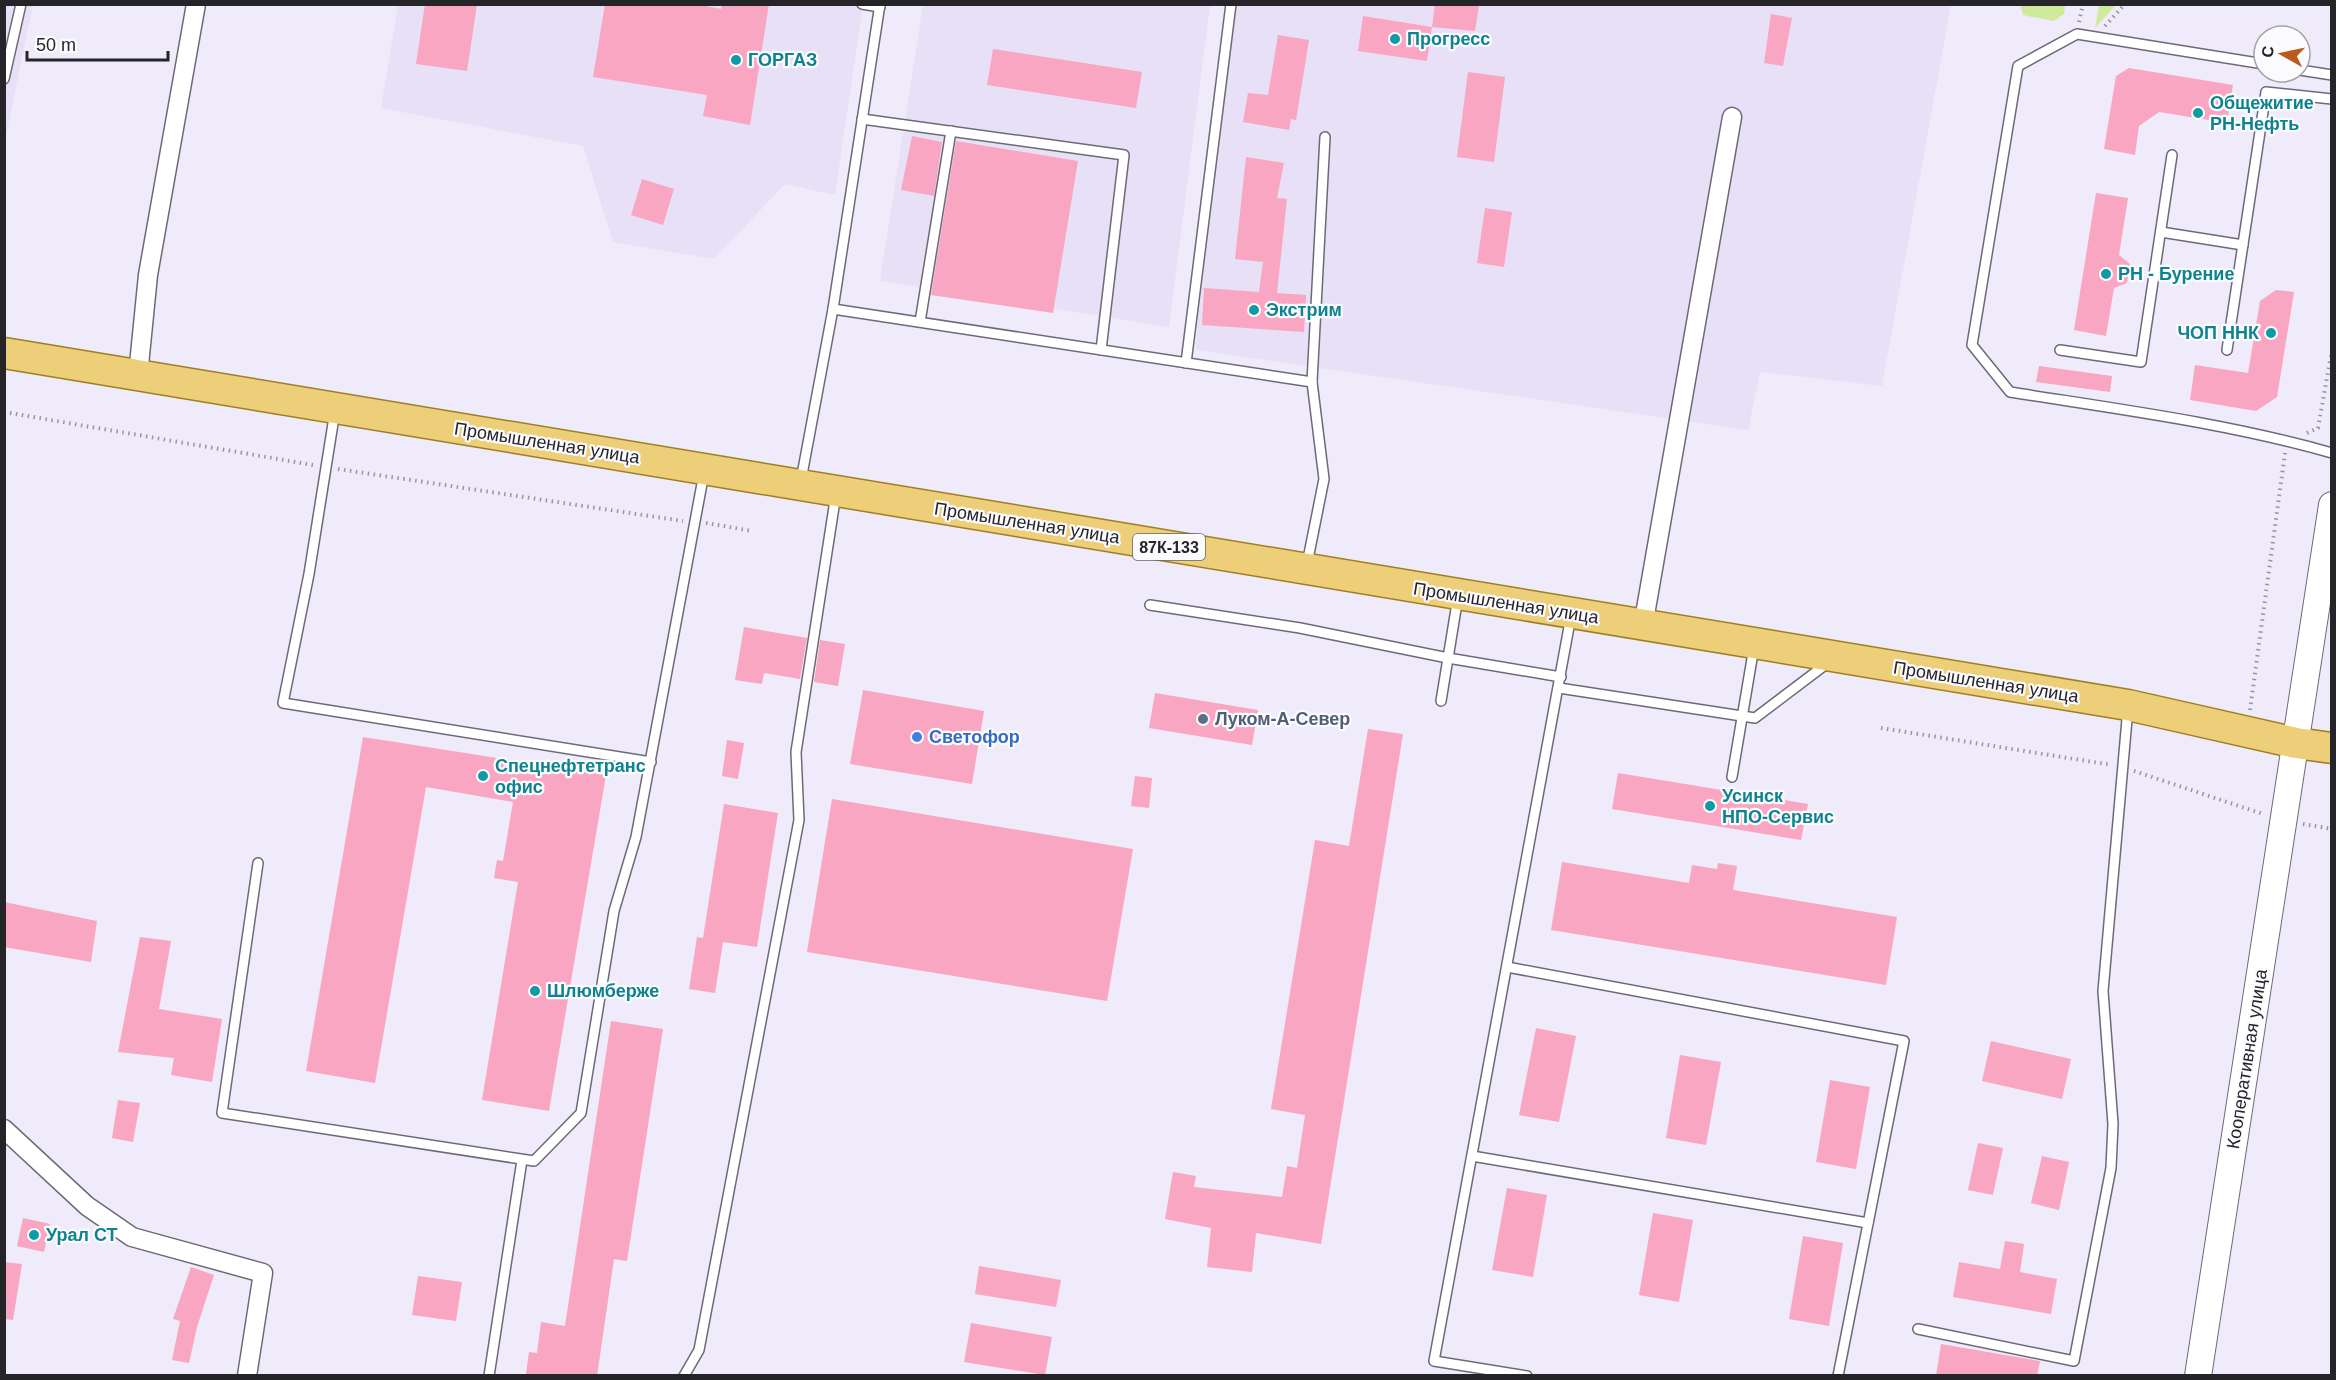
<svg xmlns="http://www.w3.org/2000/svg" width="2336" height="1380" font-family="Helvetica,sans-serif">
  <rect width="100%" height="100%" fill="#efebfa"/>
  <g fill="#e7e0f6">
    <polygon points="5,5 33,5 5,140"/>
    <polygon points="398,5 863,5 835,195 785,184 714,259 613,242 583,146 381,108"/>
    <polygon points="923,5 1210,5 1169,327 880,281"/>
    <polygon points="1235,5 1951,5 1882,386 1760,372 1748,430 1196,350 1200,275"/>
  </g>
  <g fill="#d0ea9c">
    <polygon points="2020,5 2020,4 2065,5 2064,14 2054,21 2023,15"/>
    <polygon points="2099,5 2116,5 2095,28"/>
  </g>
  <g fill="#f8a6c1">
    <polygon points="425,4 477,4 467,71 416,64"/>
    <polygon points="605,4 696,4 721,9 722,4 769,4 750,125 703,116 707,95 593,77"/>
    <polygon points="1435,4 1479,6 1475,31 1432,27"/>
    <polygon points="1771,14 1792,18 1783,66 1764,63"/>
    <polygon points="1363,16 1432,27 1427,61 1358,51"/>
    <polygon points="1278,35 1309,40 1296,120 1291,119 1289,130 1243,122 1248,93 1268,95"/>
    <polygon points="993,49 1142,72 1136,108 987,85"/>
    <polygon points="2129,68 2233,85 2227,123 2159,112 2139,126 2135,155 2104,149 2116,76"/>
    <polygon points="1468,72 1505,77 1494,162 1457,157"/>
    <polygon points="912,136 942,142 934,196 901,190"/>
    <polygon points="956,141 1078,161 1053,313 931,295"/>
    <polygon points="1246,157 1284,163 1277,198 1287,199 1277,293 1306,295 1304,332 1202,325 1204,288 1259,292 1263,262 1235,259"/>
    <polygon points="642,179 674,189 663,225 631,215"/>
    <polygon points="2096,193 2128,198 2119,255 2130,264 2127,283 2114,288 2106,336 2074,330"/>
    <polygon points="1485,208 1512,212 1504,267 1477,263"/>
    <polygon points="2276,290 2294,292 2277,397 2256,411 2190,400 2195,365 2248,373 2260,301"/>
    <polygon points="2039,366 2112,376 2110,392 2036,382"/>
    <polygon points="744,627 807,638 800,679 764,673 762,684 735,680"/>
    <polygon points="820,640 845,644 838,686 814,682"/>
    <polygon points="863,690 984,711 972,784 850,764"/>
    <polygon points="1155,693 1258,710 1252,745 1149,728"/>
    <polygon points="1368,729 1403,734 1321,1244 1256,1233 1252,1272 1207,1267 1211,1228 1165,1219 1173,1172 1196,1176 1194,1187 1282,1197 1287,1166 1297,1168 1305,1115 1271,1109 1315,840 1349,846"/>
    <polygon points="363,737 606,775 549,1111 482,1100 518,882 494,878 497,860 503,861 513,802 426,787 375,1083 306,1071"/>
    <polygon points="727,740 744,743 738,779 722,776"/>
    <polygon points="1618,773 1808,804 1801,840 1612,809"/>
    <polygon points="1135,776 1152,778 1149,808 1131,806"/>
    <polygon points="832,799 1133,849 1107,1001 807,952"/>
    <polygon points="724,804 778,813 757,947 723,942 715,993 689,989 697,937 703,938"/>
    <polygon points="1562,862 1689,883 1692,865 1717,869 1718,863 1737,866 1733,890 1897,917 1886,985 1551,930"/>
    <polygon points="4,902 97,921 91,962 4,947"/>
    <polygon points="140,937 171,941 159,1009 222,1019 212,1082 171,1075 174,1058 118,1052"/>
    <polygon points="611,1021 663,1029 627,1261 614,1259 597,1376 526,1374 529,1352 537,1353 541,1322 565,1326"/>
    <polygon points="1536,1028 1576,1036 1559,1122 1519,1115"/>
    <polygon points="1991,1041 2071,1059 2062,1099 1982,1081"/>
    <polygon points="1680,1055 1721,1062 1706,1145 1666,1138"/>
    <polygon points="1830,1080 1870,1087 1856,1169 1816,1162"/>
    <polygon points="118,1100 140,1103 133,1142 112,1138"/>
    <polygon points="1978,1143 2003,1148 1993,1195 1968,1190"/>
    <polygon points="2042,1156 2069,1162 2059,1210 2031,1203"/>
    <polygon points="1507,1188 1547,1195 1533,1277 1492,1270"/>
    <polygon points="1653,1213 1693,1220 1679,1302 1639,1295"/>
    <polygon points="23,1218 50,1224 44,1252 17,1246"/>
    <polygon points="1803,1236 1843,1243 1829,1326 1789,1319"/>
    <polygon points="2005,1241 2024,1244 2020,1272 2057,1279 2051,1314 1953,1297 1959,1262 2000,1269"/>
    <polygon points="4,1262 22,1264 13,1320 4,1319"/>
    <polygon points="979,1266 1061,1280 1056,1307 975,1294"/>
    <polygon points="191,1267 214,1275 197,1327 189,1363 172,1360 180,1321 173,1319"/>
    <polygon points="418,1276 462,1282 456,1321 412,1315"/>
    <polygon points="971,1323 1052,1337 1045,1375 964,1362"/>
    <polygon points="1941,1344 2040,1361 2037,1376 1936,1376"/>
  </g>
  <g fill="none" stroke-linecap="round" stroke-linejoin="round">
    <defs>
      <g id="lane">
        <polyline points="862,4 880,7"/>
        <path d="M 2264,64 L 2077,34 L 2018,66 L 1972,345 L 2010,392 C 2117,409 2227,423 2332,453"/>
        <polyline points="2300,70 2332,75"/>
        <polyline points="4,79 21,4"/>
        <polyline points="862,119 1124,155 1101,350"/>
        <polyline points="2161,232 2243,245"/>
        <polyline points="833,309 1312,382"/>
        <polyline points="920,322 951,131"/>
        <polyline points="2060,350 2141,362 2172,155"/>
        <polyline points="2227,350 2266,92 2332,99"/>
        <polyline points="1186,363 1231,4"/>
        <polyline points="335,411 309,574 283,703 651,762"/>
        <polyline points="801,480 833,309 880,4"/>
        <polyline points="1307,564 1324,479 1312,382 1325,137"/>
        <polyline points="1150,605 1300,628 1448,658 1561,677"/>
        <polyline points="1559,688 1755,718 1829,662"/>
        <polyline points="1441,701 1458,597"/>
        <polyline points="1732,777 1754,647"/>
        <polyline points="258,863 222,1113 534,1161 581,1113 614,911 636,837 704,473"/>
        <polyline points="1507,967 1904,1041 1838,1376"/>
        <polyline points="1472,1156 1868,1223"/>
        <polyline points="1918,1329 2074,1361 2111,1168 2113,1124 2103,991 2128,708"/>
        <polyline points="489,1376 522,1160"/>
        <polyline points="684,1376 699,1350 799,820 796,752 836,494"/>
        <polyline points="1527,1376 1434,1361 1571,616"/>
      </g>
      <g id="street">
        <polyline points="138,375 148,275 196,4"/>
        <polyline points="1643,626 1732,117"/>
        <polyline points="4,1129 87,1206 132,1237 263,1273 247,1376"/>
      </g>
      <polyline id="secondary" points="2198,1376 2332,505"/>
      <polyline id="primary" points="4,353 2128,705 2296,743 2332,748"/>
    </defs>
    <use href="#lane" stroke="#6d6977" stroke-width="12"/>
    <use href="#street" stroke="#6d6977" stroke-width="21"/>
    <use href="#secondary" stroke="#6d6977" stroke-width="28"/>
    <use href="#primary" stroke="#9f7e22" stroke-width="33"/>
    <g stroke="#9895a0" stroke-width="4" stroke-dasharray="1.5 4.5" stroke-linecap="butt">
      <polyline points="2079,22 2083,4"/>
      <polyline points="2105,26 2125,4"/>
      <polyline points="4,412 313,465"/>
      <polyline points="2307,433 2318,428 2332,350"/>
      <polyline points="338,469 683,521"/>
      <polyline points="706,523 752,531"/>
      <polyline points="2250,710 2285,453"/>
      <polyline points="1881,728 2112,765"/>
      <polyline points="2134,771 2263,814"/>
      <polyline points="2303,824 2332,829"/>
    </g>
    <use href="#lane" stroke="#fff" stroke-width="9"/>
    <use href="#street" stroke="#fff" stroke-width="18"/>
    <use href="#secondary" stroke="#fff" stroke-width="26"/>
    <use href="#primary" stroke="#edcf79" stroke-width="30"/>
  </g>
  <g fill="#0f9aa8" stroke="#fbfafd" stroke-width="2">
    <circle cx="1395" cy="39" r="6"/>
    <circle cx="736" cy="60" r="6"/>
    <circle cx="2198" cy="113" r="6"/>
    <circle cx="2106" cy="274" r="6"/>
    <circle cx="1254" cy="310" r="6"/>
    <circle cx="2271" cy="333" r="6"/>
    <circle cx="483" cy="776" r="6"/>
    <circle cx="1710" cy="806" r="6"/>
    <circle cx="535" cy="991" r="6"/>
    <circle cx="34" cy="1235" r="6"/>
  </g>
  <circle fill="#5c6f8a" stroke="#fbfafd" stroke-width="2" cx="1203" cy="719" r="6"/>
  <circle fill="#3f7fe0" stroke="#fbfafd" stroke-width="2" cx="917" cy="737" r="6"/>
  <g text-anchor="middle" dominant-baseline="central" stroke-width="4.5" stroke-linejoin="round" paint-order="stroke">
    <rect fill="#fbfafd" stroke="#656469" stroke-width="1.5" x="1133" y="534" width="72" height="26" rx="4.5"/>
    <g font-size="16" font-weight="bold" fill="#252429">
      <text x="1169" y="547">87К-133</text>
    </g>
    <g font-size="18" font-weight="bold" fill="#0d838f" stroke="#fbfafd" text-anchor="start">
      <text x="1407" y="39">Прогресс</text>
      <text x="748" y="60">ГОРГАЗ</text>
      <text x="2210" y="103">Общежитие<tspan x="2210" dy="21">РН-Нефть</tspan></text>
      <text x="2118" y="274">РН - Бурение</text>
      <text x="1266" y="310">Экстрим</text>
      <text x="2259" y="333" text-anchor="end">ЧОП ННК</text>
      <text x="495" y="766">Спецнефтетранс<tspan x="495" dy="21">офис</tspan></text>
      <text x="1722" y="796">Усинск<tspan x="1722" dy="21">НПО-Сервис</tspan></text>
      <text x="547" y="991">Шлюмберже</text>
      <text x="46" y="1235">Урал СТ</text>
    </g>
    <g font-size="18" fill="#252429" stroke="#fbfafd">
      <text transform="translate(547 443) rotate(9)">Промышленная улица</text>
      <text transform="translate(1027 523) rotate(9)">Промышленная улица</text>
      <text transform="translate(1506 603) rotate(9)">Промышленная улица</text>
      <text transform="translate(1986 682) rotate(9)">Промышленная улица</text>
      <text transform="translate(2247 1059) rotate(-81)">Кооперативная улица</text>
    </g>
    <g font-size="18" font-weight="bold" fill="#4e5e75" stroke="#fbfafd" text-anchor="start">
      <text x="1215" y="719">Луком-А-Север</text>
    </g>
    <g font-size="18" font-weight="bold" fill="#366cbe" stroke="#fbfafd" text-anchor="start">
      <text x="929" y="737">Светофор</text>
    </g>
  </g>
  <rect width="2336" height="1380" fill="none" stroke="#252429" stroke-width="12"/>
  <g transform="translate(2282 54) rotate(279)"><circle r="28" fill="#fbfafd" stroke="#a5a4a8" stroke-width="1.5"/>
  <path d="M0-4.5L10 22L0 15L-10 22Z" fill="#bc5a1d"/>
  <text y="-9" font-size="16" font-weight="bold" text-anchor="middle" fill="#252429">С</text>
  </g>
  <path d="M27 51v9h141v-9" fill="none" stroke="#252429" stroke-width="3"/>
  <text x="36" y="51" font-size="18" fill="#252429" stroke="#fbfafd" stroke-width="4.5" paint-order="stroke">50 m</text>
</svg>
